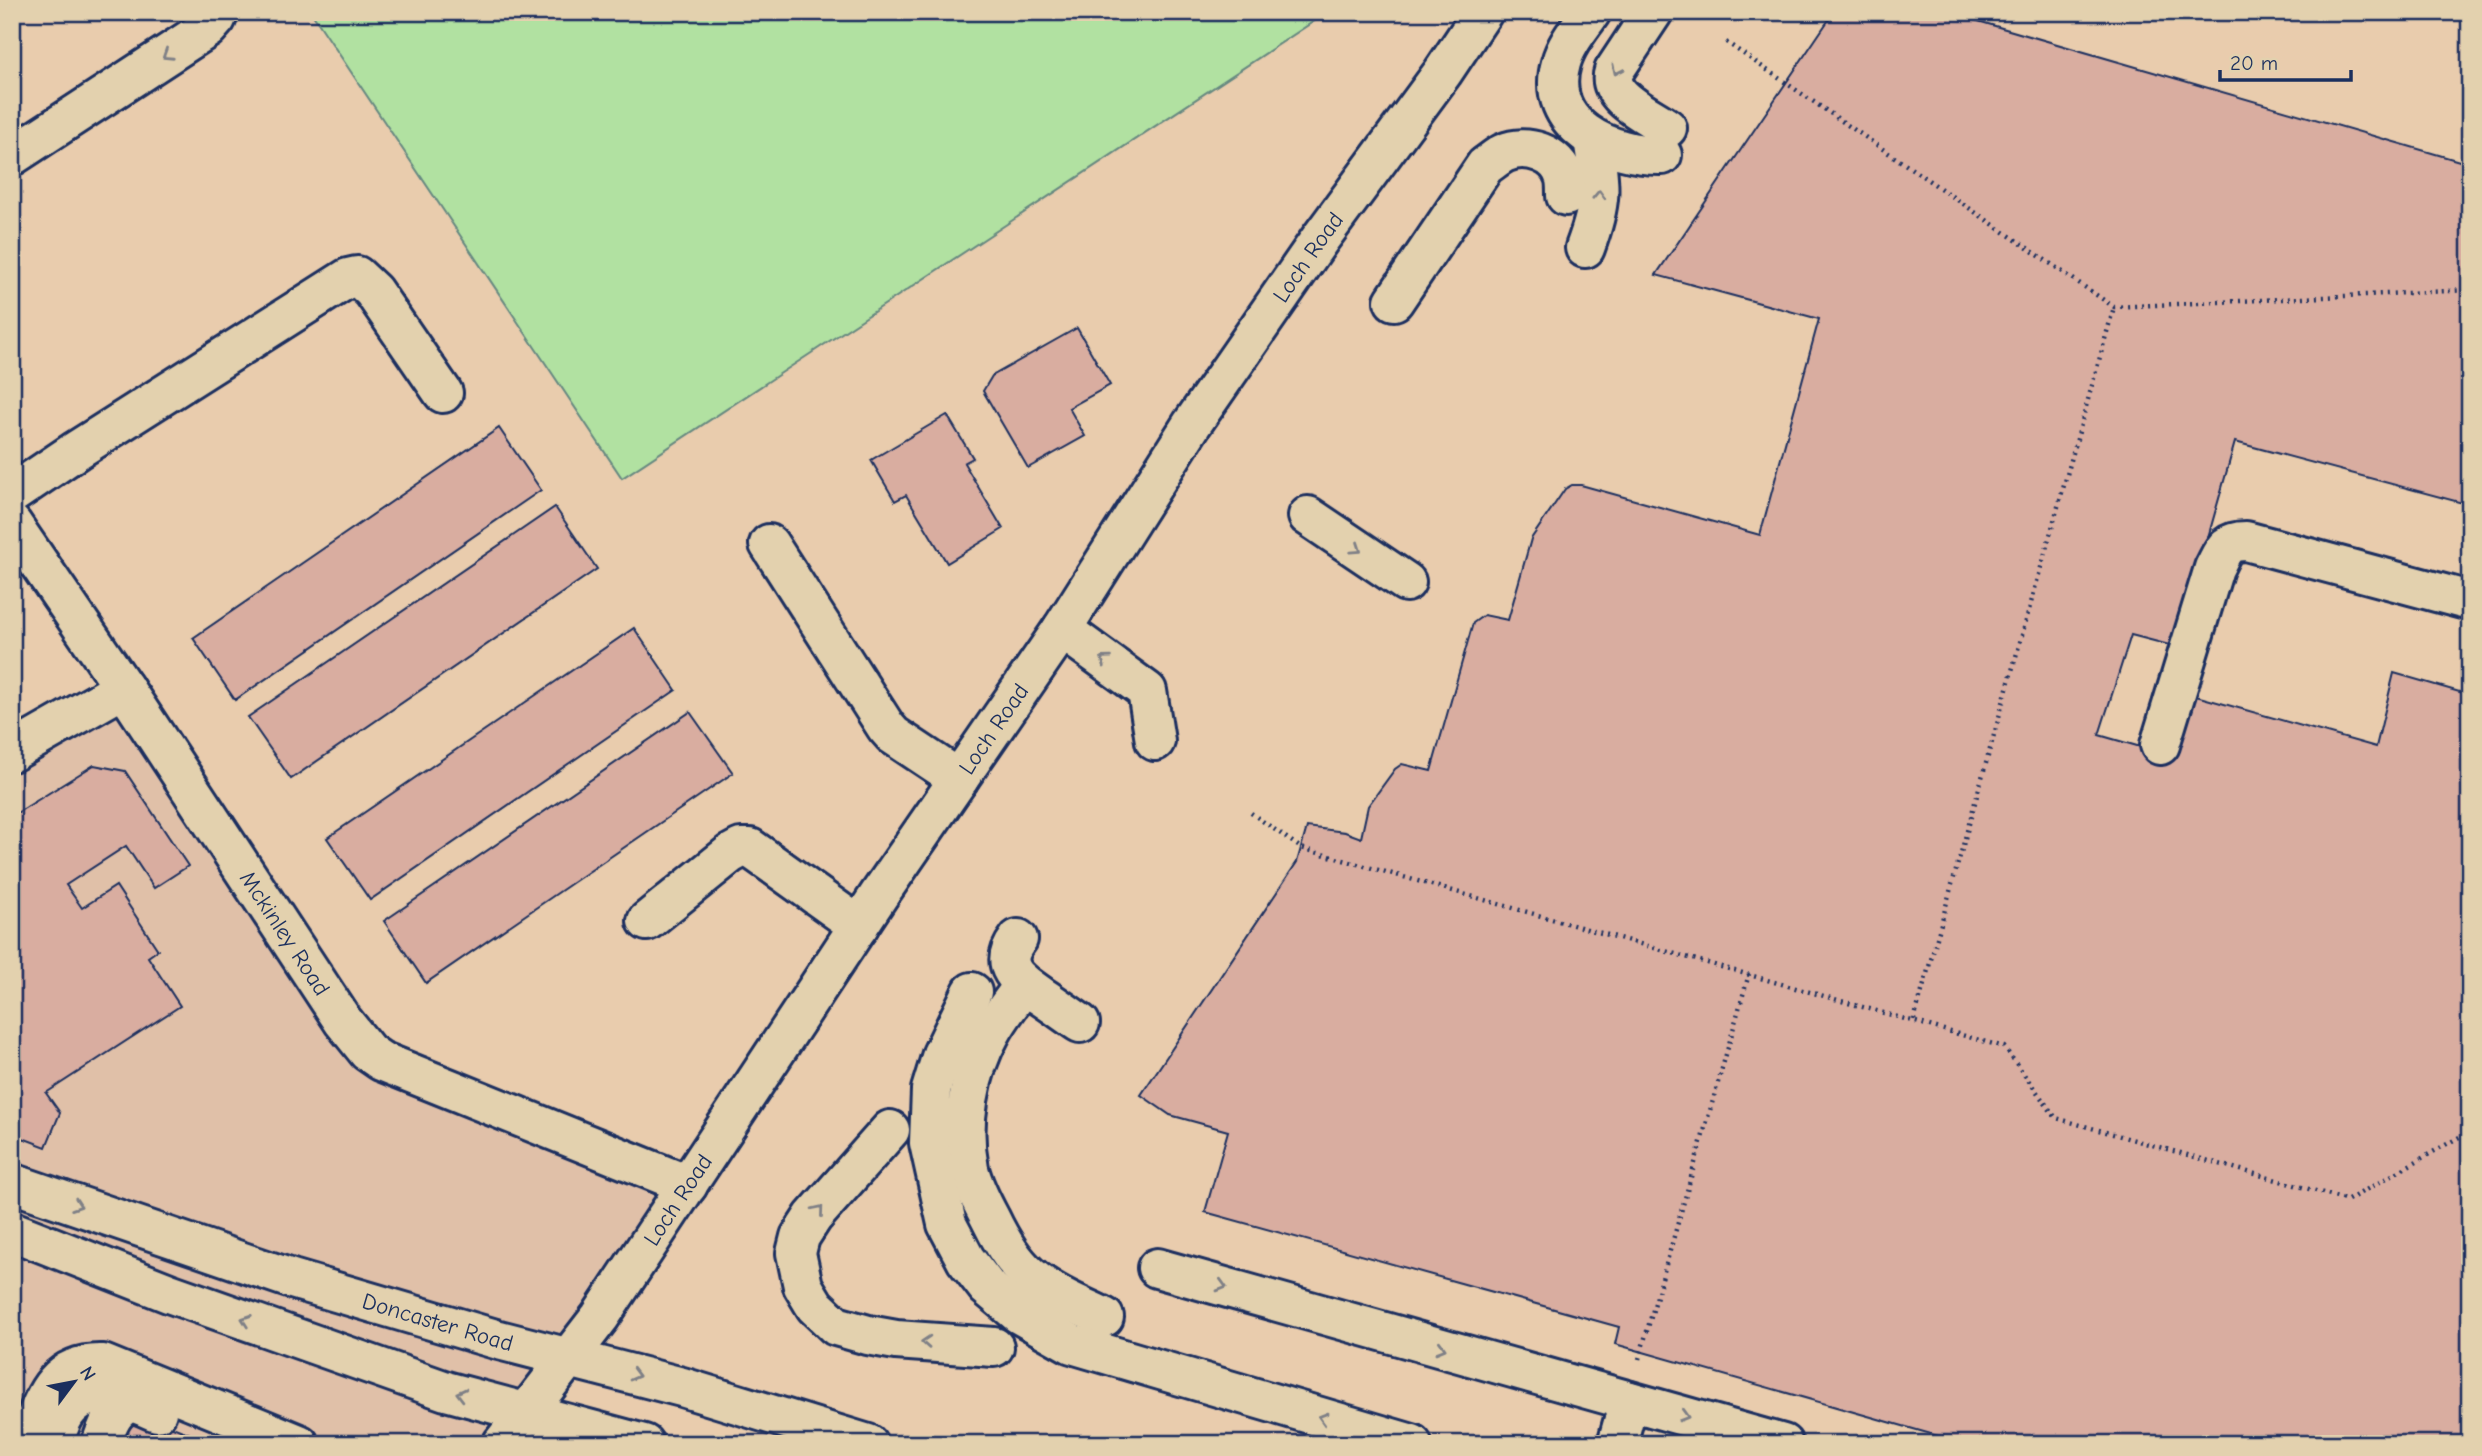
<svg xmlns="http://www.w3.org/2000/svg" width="2482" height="1456" font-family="'Comic Neue',sans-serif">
  <rect width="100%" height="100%" fill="#e9ccad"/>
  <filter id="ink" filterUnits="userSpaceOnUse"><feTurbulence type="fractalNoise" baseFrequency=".0143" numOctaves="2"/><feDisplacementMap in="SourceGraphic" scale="14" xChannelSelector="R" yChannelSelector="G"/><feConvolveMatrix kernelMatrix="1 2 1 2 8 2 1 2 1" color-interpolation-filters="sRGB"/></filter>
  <g filter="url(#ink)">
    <polygon fill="#e0c0a8" points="124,688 356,1039 688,1185 527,1411 644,1444 12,1444 12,752"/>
    <polygon fill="#b1e1a1" stroke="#668880" stroke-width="2" points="311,12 1328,12 622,478"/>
    <g fill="#d9ada0" stroke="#1b2f5e" stroke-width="2">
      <polygon points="1834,12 1947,12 2470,164 2470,505 2235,442 2177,647 2131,635 2099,735 2172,756 2189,694 2376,747 2394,673 2470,695 2470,1444 1966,1444 1615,1344 1619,1327 1205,1212 1228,1131 1170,1115 1141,1095 1297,862 1307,827 1345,832 1361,838 1368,806 1395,769 1402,764 1431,771 1473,623 1484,615 1508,620 1531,539 1565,489 1572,485 1581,485 1760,535 1819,319 1656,275"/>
      <polygon points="1077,328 1110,385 1069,408 1085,436 1028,468 983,391 992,376"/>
      <polygon points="947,415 973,458 964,463 1003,529 947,563 906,495 895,501 871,460"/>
      <polygon points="499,428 541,490 235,700 193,638"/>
      <polygon points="555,507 597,569 291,779 248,717"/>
      <polygon points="634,628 676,690 370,900 327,838"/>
      <polygon points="690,712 733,773 426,983 384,921"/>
      <polygon points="94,765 125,771 188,866 154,888 126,846 66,885 82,908 116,886 158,950 148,957 180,1006 46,1093 60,1113 46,1147 12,1134 12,816"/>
      <polygon points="135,1412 215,1444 122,1444"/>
    </g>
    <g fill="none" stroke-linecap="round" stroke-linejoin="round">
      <defs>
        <g id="minor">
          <path d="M 1591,12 C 1580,28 1566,44 1561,63 C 1543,126 1611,156 1662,155"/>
          <path d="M 1653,12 L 1614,71 C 1605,97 1649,115 1667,128"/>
          <polyline points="12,156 208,28 216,19 219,12"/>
          <path d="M 1585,248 C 1602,202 1601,187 1593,139"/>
          <path d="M 1394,301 L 1485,166 C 1491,162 1498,156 1504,153 C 1526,143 1559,153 1565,179 C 1566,184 1566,190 1566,196"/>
          <polyline points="12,494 77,450 348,278 357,276 373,291 443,393"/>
          <polyline points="1308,516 1406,582"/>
          <path id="s1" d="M 12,524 L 124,688 L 343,1021 L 368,1052 L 381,1061 L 688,1185"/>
          <polyline points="769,544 886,727 893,735 959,779"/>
          <polyline points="1062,629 1147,691 1155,741"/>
          <path d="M 2160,745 L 2214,568 C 2223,551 2224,541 2246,541 L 2470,601"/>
          <polyline points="12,752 124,688"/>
          <polyline points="647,921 730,854 741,848 750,848 859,926"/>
          <path d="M 1018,939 C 996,968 1021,982 1044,998 C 1056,1006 1068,1015 1080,1023"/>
          <path d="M 1024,985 C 1013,1000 1000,1016 991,1033 C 969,1072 960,1124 969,1169 C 973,1185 982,1203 990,1218 C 1000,1239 1012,1260 1029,1275 C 1051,1294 1078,1305 1104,1317"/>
          <polyline points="972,992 942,1054 931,1090 929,1143 947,1224 966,1260 987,1287 1019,1314 1072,1344 1412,1444"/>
          <polyline points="890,1130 813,1217 800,1237 796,1253 803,1286 815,1306 836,1326 868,1335 896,1340 994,1347"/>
          <path id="s2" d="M 12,1183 L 292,1279 L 499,1340 L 682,1387 L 868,1444"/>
          <polyline points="12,1231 169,1293 446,1391 644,1444"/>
          <polyline points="1157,1268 1783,1444"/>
          <path d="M 26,1444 C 43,1403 50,1362 103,1364 L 299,1444"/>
          <path d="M 53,1444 C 57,1434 60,1421 66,1413 C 89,1380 128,1400 157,1412"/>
          <path d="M 101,1444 C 108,1425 112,1410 131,1401"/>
          <path id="s3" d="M 502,1444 L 600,1317 L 879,895 L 1062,629 L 1192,424 L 1320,239 L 1443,72 L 1483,12"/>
          <polyline points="1617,1444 1629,1401"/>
        </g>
      </defs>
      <use href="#minor" stroke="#1b2f5e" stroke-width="44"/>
      <g stroke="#1b2f5e" stroke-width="4.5" stroke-dasharray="2 5" stroke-linecap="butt">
        <polyline points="1726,42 2114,307 2470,290"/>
        <polyline points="1251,813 1301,848 2004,1047 2056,1118 2348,1200 2470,1131"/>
        <polyline points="1914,1020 2114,307"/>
        <polyline points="1639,1359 1749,974"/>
      </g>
      <use href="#minor" stroke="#e3d1ae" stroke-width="38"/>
    </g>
    <defs><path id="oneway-chevron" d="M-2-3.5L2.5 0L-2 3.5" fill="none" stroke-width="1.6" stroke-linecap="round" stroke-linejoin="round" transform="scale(1.75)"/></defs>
    <g stroke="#7f8086">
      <use href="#oneway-chevron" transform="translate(167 55) rotate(147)"/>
      <use href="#oneway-chevron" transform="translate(1617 70) rotate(115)"/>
      <use href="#oneway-chevron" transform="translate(1599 195) rotate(-88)"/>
      <use href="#oneway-chevron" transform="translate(1357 549) rotate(34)"/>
      <use href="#oneway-chevron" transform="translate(1105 660) rotate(-144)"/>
      <use href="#oneway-chevron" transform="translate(77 1205) rotate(19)"/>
      <use href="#oneway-chevron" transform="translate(819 1210) rotate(-50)"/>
      <use href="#oneway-chevron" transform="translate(1222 1286) rotate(16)"/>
      <use href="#oneway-chevron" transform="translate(246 1320) rotate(-161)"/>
      <use href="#oneway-chevron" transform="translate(926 1342) rotate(-176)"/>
      <use href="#oneway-chevron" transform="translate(1441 1348) rotate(16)"/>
      <use href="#oneway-chevron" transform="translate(635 1375) rotate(15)"/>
      <use href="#oneway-chevron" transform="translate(461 1394) rotate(-166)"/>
      <use href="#oneway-chevron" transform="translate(1684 1416) rotate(16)"/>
      <use href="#oneway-chevron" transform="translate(1323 1418) rotate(-164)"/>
    </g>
  </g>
  <g text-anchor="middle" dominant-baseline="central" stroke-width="5" stroke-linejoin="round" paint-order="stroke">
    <g font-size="23" fill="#1b2f5e" stroke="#e3d1ae">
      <text stroke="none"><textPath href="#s3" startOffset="1435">Loch Road</textPath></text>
      <text stroke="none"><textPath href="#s3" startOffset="868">Loch Road</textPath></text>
      <text stroke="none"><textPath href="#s1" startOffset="492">Mckinley Road</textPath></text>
      <text stroke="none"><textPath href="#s3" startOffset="301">Loch Road</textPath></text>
      <text stroke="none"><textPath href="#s2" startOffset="448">Doncaster Road</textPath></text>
    </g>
  </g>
  <rect width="2482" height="1456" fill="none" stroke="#e3d1ae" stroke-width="42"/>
  <rect x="21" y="21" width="2440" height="1414" fill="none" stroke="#1b2f5e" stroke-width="2.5" filter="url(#ink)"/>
  <g transform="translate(74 1382) rotate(58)" stroke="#e3d1ae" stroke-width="5" paint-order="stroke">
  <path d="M0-5L12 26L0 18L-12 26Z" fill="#1b2f5e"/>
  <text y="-10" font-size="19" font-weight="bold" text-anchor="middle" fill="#1b2f5e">N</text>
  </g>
  <path d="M2220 70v10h131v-10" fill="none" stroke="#1b2f5e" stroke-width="3.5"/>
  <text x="2230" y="70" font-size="21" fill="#1b2f5e" stroke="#e3d1ae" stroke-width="5" paint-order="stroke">20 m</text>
</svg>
